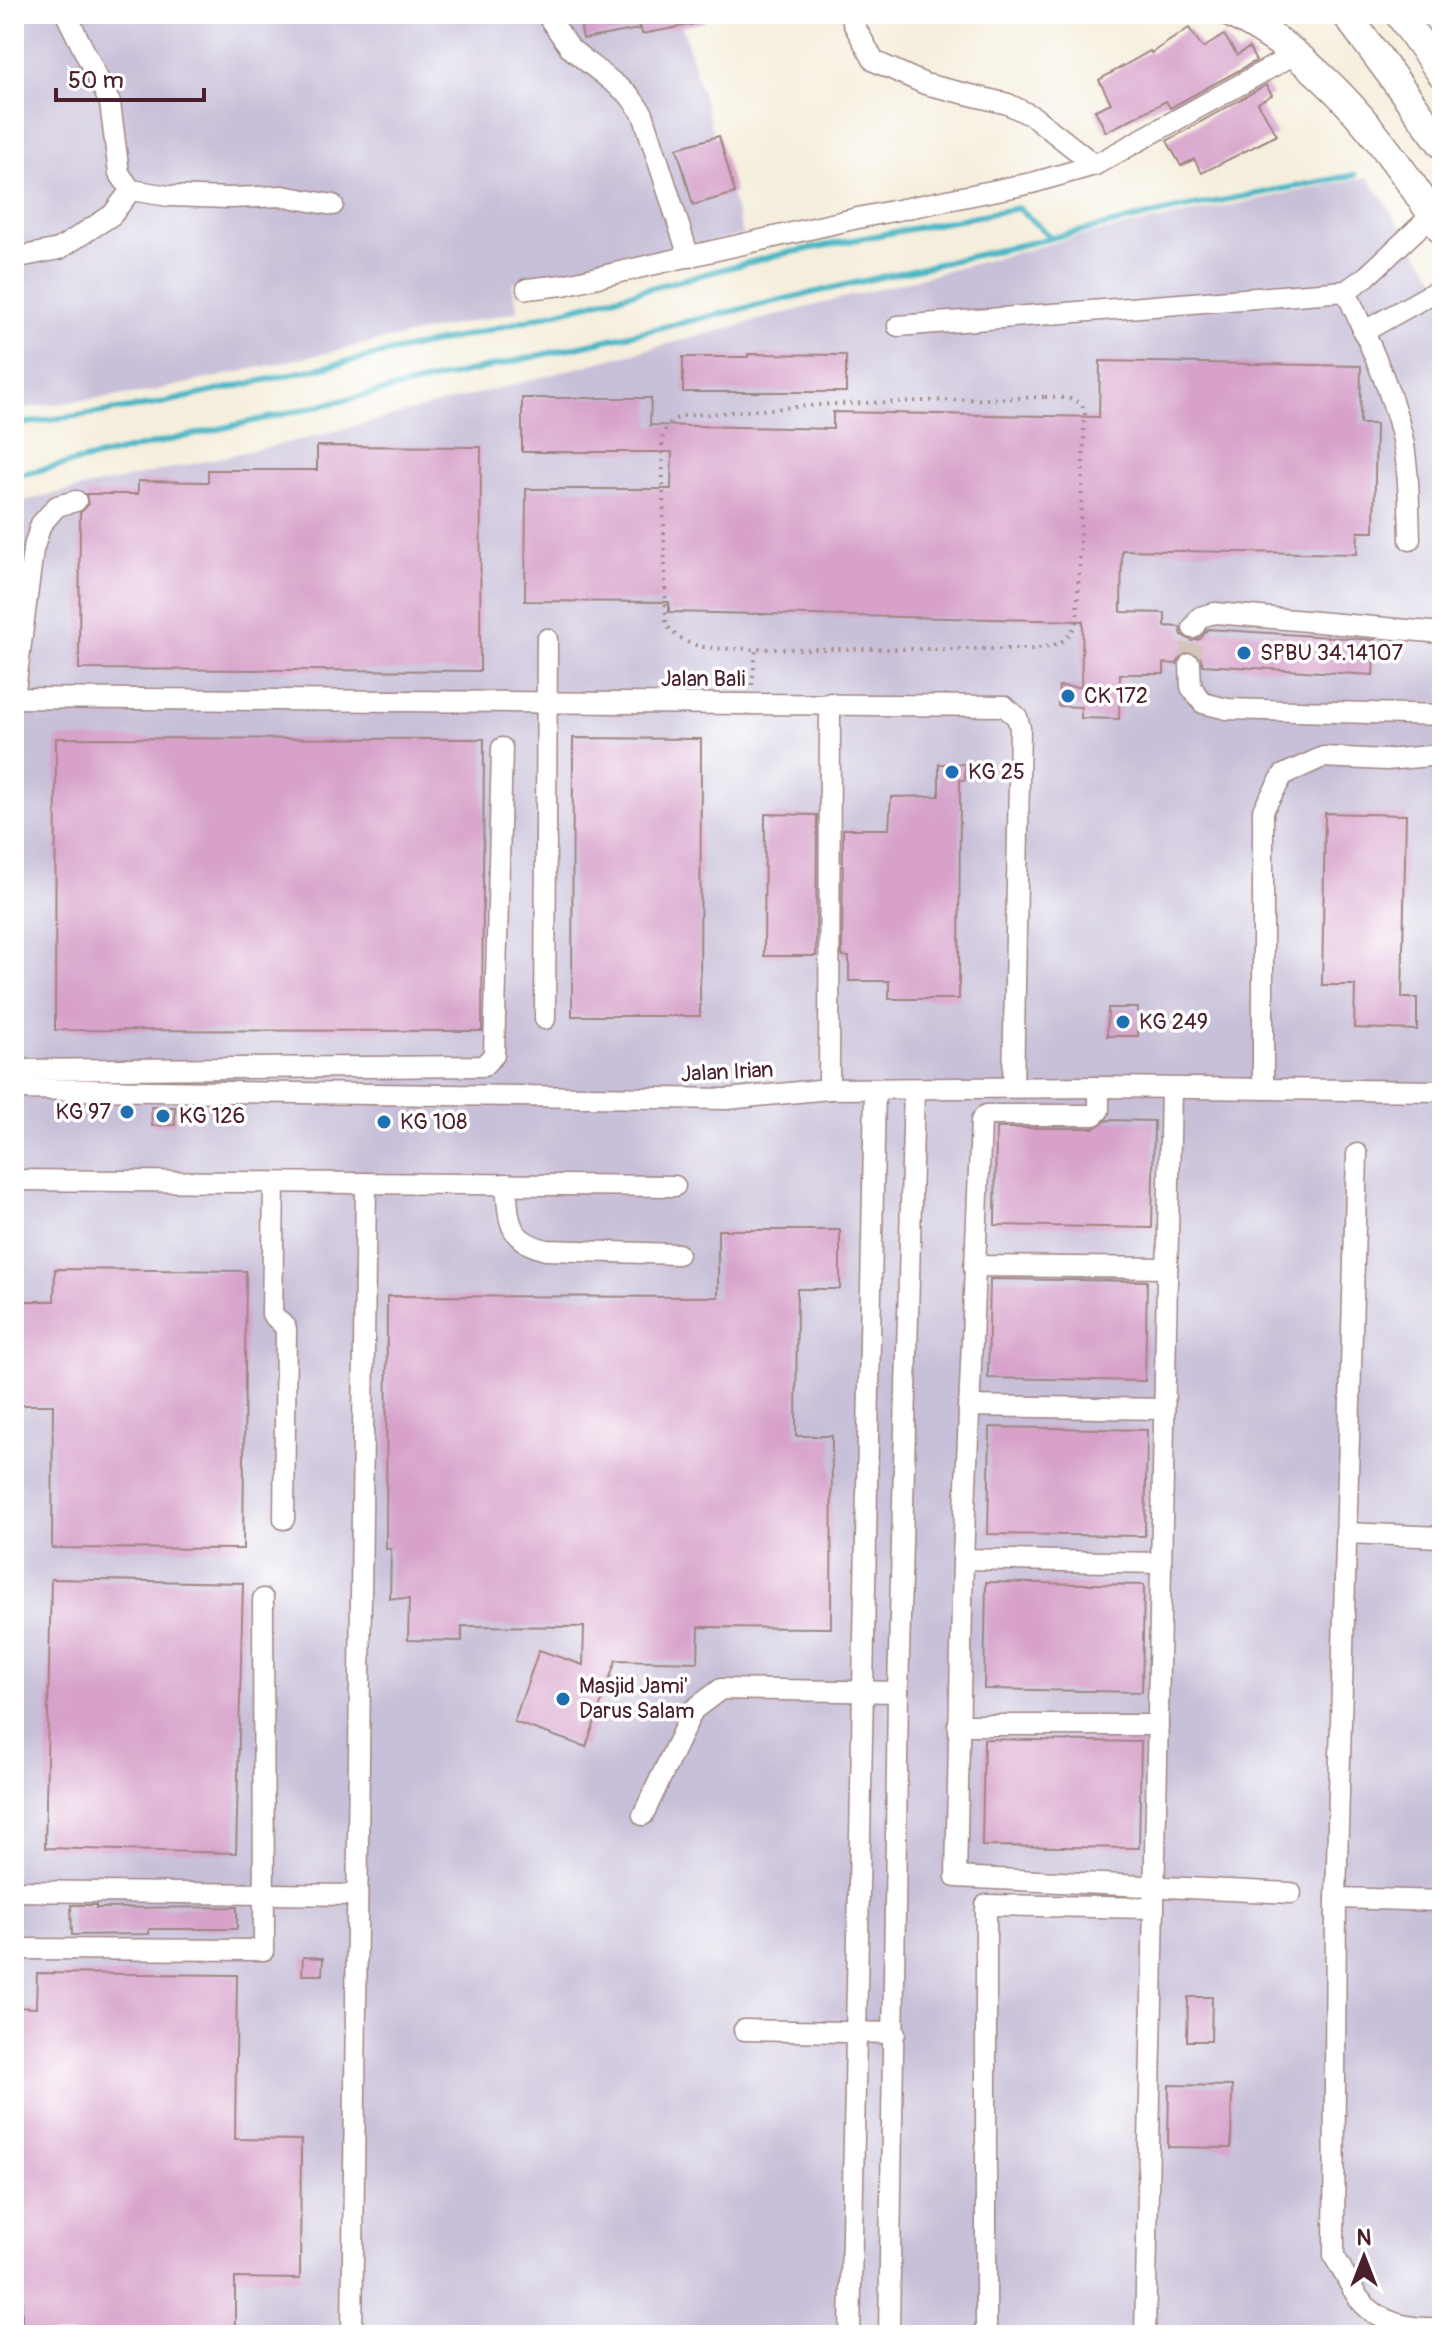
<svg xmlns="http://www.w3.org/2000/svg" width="1456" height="2349" font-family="Pangolin,sans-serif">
  <rect width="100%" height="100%" fill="#fff"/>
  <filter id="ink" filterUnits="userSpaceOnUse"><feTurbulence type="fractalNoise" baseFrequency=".0125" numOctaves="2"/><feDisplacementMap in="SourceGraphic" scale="16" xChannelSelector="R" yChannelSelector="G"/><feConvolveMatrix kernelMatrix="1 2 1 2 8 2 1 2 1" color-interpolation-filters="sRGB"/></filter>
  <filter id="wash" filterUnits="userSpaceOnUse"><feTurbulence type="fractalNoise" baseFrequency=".006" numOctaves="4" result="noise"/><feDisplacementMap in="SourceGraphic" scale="32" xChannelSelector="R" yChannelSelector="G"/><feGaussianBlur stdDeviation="1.8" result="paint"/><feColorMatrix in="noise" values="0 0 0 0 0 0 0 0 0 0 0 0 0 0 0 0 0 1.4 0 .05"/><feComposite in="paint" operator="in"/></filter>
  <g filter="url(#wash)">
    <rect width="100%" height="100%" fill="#f5eedc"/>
    <g fill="#c8bfd8">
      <polygon points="14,14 633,14 635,23 679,15 743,235 512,283 518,311 148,392 14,409"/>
      <polygon points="1368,177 1442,288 1442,2335 14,2335 14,503 309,438 1080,236"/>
    </g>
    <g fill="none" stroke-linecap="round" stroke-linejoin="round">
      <g stroke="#49b6c5" stroke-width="6">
        <polyline points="14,425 157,404 477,333 782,254 1018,208 1052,238"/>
        <polyline points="14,476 1173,210 1355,175"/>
      </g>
    </g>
    <g id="blocks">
      <g fill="#d7a1ca">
        <polygon points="612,14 636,14 639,29 583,39 580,23 612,17"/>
        <polygon points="652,14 704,14 705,22 642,34 639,17"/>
        <polygon points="1189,28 1203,48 1224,35 1237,55 1249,48 1256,61 1170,108 1166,101 1106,132 1095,110 1111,103 1099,80 1150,51 1151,53"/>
        <polygon points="1266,85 1272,95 1258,103 1277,135 1202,173 1194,159 1181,166 1167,141"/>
        <polygon points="719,136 735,193 693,205 677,148"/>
        <polygon points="748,354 846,355 846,392 683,392 683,357 748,357"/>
        <polygon points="1100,361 1361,366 1360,424 1376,424 1374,532 1358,532 1357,554 1122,550 1121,612 1165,613 1165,626 1180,627 1182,635 1192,641 1200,639 1208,629 1375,640 1373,675 1203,665 1200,656 1189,651 1182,654 1177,664 1164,663 1164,674 1120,674 1119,719 1081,718 1081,707 1058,706 1059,686 1081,687 1083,621 669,612 669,602 525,601 526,489 671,489 672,452 522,452 522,398 651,398 650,425 833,429 833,412 1099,417"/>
        <polygon points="317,446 481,447 480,671 79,669 80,513 88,505 86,494 138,494 138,481 208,482 208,470 317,470"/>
        <polygon points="56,738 484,739 482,1031 55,1030"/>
        <polygon points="573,738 701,739 700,1016 572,1016"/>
        <polygon points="939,764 965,764 965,780 960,780 959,999 889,999 889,981 849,981 849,957 842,956 843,829 889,829 891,797 939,796"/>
        <polygon points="1325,813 1406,815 1402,998 1417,998 1417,1030 1354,1028 1355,985 1322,985"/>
        <polygon points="765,814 817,815 816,956 764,956"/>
        <polygon points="1108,1008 1138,1008 1138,1036 1107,1036"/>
        <polygon points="151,1107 175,1107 175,1125 152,1126"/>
        <polygon points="1107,1120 1154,1121 1152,1228 995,1225 996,1128 1094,1128"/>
        <polygon points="718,1230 840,1230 840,1289 797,1289 796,1436 832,1436 831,1628 699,1627 698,1662 616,1660 586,1747 514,1722 539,1650 583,1665 584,1627 462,1626 462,1641 408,1640 409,1599 390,1598 391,1549 386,1549 387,1296 718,1297"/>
        <polygon points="55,1269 246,1271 243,1549 52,1548 53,1405 14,1405 14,1301 54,1301"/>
        <polygon points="990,1279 1147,1281 1145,1381 988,1378"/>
        <polygon points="990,1427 1147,1430 1145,1536 988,1534"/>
        <polygon points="51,1579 243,1583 236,1853 45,1848"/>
        <polygon points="986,1582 1144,1585 1142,1692 984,1689"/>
        <polygon points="984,1739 1141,1742 1139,1848 982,1846"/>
        <polygon points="71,1905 96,1905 96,1908 237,1907 237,1929 149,1929 149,1934 72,1935"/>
        <polygon points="303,1957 323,1958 322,1975 302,1975"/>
        <polygon points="37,1973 237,1975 235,2139 301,2140 300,2279 235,2278 235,2335 22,2335 22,2292 14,2292 14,2007 36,2008"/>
        <polygon points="1188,1997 1212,1997 1211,2041 1187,2041"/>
        <polygon points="1169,2085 1232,2086 1231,2148 1168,2147"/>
      </g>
    </g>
  </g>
  <g filter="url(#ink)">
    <use href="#blocks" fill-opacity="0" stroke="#a08684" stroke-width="2"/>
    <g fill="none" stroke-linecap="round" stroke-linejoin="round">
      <polyline stroke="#d3c5b9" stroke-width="20" stroke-dasharray="20 10" stroke-linecap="butt" points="1190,664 1193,628"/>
      <defs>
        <g id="minor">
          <polyline points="66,14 110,103 119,173 131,190 169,196 229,198 283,196 333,205"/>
          <polyline points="546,14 571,49 629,95 643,114 689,257"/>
          <polyline points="853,23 874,61 925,84 1008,104 1034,117 1095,165 1297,53"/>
          <polyline points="14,258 59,249 112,215 131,190"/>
          <polyline points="527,289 563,285 858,218 1032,183 1095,165"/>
          <path d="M 1346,291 C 1366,337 1390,385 1402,435 C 1409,469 1409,505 1410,540"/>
          <polyline points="898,326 1346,291 1367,276 1432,215"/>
          <polyline points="1363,332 1442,288"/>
          <polyline points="76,501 57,506 41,524 33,550 14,698 1004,706 1017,717 1020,728 1013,1087"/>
          <polyline points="1193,628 1200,617 1215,613 1442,633"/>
          <polyline points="1190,664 1191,687 1203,703 1227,709 1442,715"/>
          <polyline points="545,1019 547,639"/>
          <polyline points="14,1070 483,1066 494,1055 502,748"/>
          <polyline points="14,1089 727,1099 829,1089 1099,1087 1442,1091"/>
          <polyline points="829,1089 830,703"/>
          <polyline points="1263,1089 1263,810 1283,775 1323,757 1386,760 1429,756"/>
          <path d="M 1357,1154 L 1336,1898 L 1334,2256 C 1343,2270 1350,2287 1360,2300 C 1381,2325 1412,2329 1442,2328"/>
          <polyline points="14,1180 675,1186"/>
          <polyline points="274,1183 272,1314 286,1328 284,1519"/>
          <path d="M 506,1184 C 509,1221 507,1240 546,1250 L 678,1254"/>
          <polyline points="974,1266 1167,1268"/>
          <polyline points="968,1406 1164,1409"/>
          <polyline points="1346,1533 1442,1537"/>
          <polyline points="963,1559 981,1121 986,1115 1094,1115 1099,1110 1099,1087"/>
          <polyline points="1161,1563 963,1559 956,1877 1291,1893"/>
          <polyline points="958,1725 1158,1725"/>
          <polyline points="643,1815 693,1710 721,1689 898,1692"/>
          <polyline points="14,1891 357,1895"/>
          <polyline points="1336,1898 1442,1901"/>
          <polyline points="14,1949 264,1950 263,1599"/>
          <polyline points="744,2030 895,2033"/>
          <polyline points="352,2335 366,1183"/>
          <polyline points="850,2335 875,1090"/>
          <polyline points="889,2335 898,1692 914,1089"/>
          <polyline points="986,2335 986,1905 1154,1908"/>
          <polyline points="1145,2335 1171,1089"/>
        </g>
        <g id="highway">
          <path d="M 1232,14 C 1325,60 1387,144 1442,230"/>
          <polyline points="1346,14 1442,144"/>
          <polyline points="1399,14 1442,74"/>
        </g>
      </defs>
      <use href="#minor" stroke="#a08684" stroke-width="23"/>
      <use href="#highway" stroke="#a08684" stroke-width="31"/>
      <g stroke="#a08684" stroke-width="4" stroke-dasharray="2 6" stroke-linecap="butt">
        <path d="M 1045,397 L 1068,398 L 1081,403 L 1085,411 L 1077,619 C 1069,644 1056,645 1032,649 L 756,649 C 725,648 683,654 666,623 L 662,439 C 666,425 669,421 682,416 L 834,404 Z"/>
        <polyline points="752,685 756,650"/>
      </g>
      <use href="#minor" stroke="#fff" stroke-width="20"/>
      <use href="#highway" stroke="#fff" stroke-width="28"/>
    </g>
  </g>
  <g fill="#1f6fb2" stroke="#fff" stroke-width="3">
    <circle cx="1244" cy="653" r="8"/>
    <circle cx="1068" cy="696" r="8"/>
    <circle cx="952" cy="772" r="8"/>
    <circle cx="1123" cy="1022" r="8"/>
    <circle cx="127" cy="1112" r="8"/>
    <circle cx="163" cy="1116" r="8"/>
    <circle cx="384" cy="1122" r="8"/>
    <circle cx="563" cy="1699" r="8"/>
  </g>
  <g text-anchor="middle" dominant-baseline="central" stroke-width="7" stroke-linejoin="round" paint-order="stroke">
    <g font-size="22" fill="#4a1f2b" stroke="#fff" text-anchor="start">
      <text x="1260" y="653">SPBU 34.14107</text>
      <text x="1084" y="696">CK 172</text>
      <text x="968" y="772">KG 25</text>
      <text x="1139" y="1022">KG 249</text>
      <text x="111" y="1112" text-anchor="end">KG 97</text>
      <text x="179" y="1116">KG 126</text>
      <text x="400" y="1122">KG 108</text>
      <text x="579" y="1686">Masjid Jami'<tspan x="579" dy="25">Darus Salam</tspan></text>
    </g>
    <g font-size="22" fill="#4a1f2b" stroke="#fff">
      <text x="703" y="679">Jalan Bali</text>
      <text transform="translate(727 1072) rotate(-3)">Jalan Irian</text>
    </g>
  </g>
  <rect width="1456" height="2349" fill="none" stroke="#fff" stroke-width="48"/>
  <g transform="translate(1364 2257)" stroke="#ffffff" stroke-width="6" paint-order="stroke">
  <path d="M0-6L14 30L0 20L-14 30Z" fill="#4a1f2b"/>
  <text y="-12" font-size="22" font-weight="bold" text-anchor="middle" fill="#4a1f2b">N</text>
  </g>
  <path d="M56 88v12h148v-12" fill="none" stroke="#4a1f2b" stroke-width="4"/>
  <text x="68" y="88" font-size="24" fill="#4a1f2b" stroke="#ffffff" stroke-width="6" paint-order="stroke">50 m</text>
</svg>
